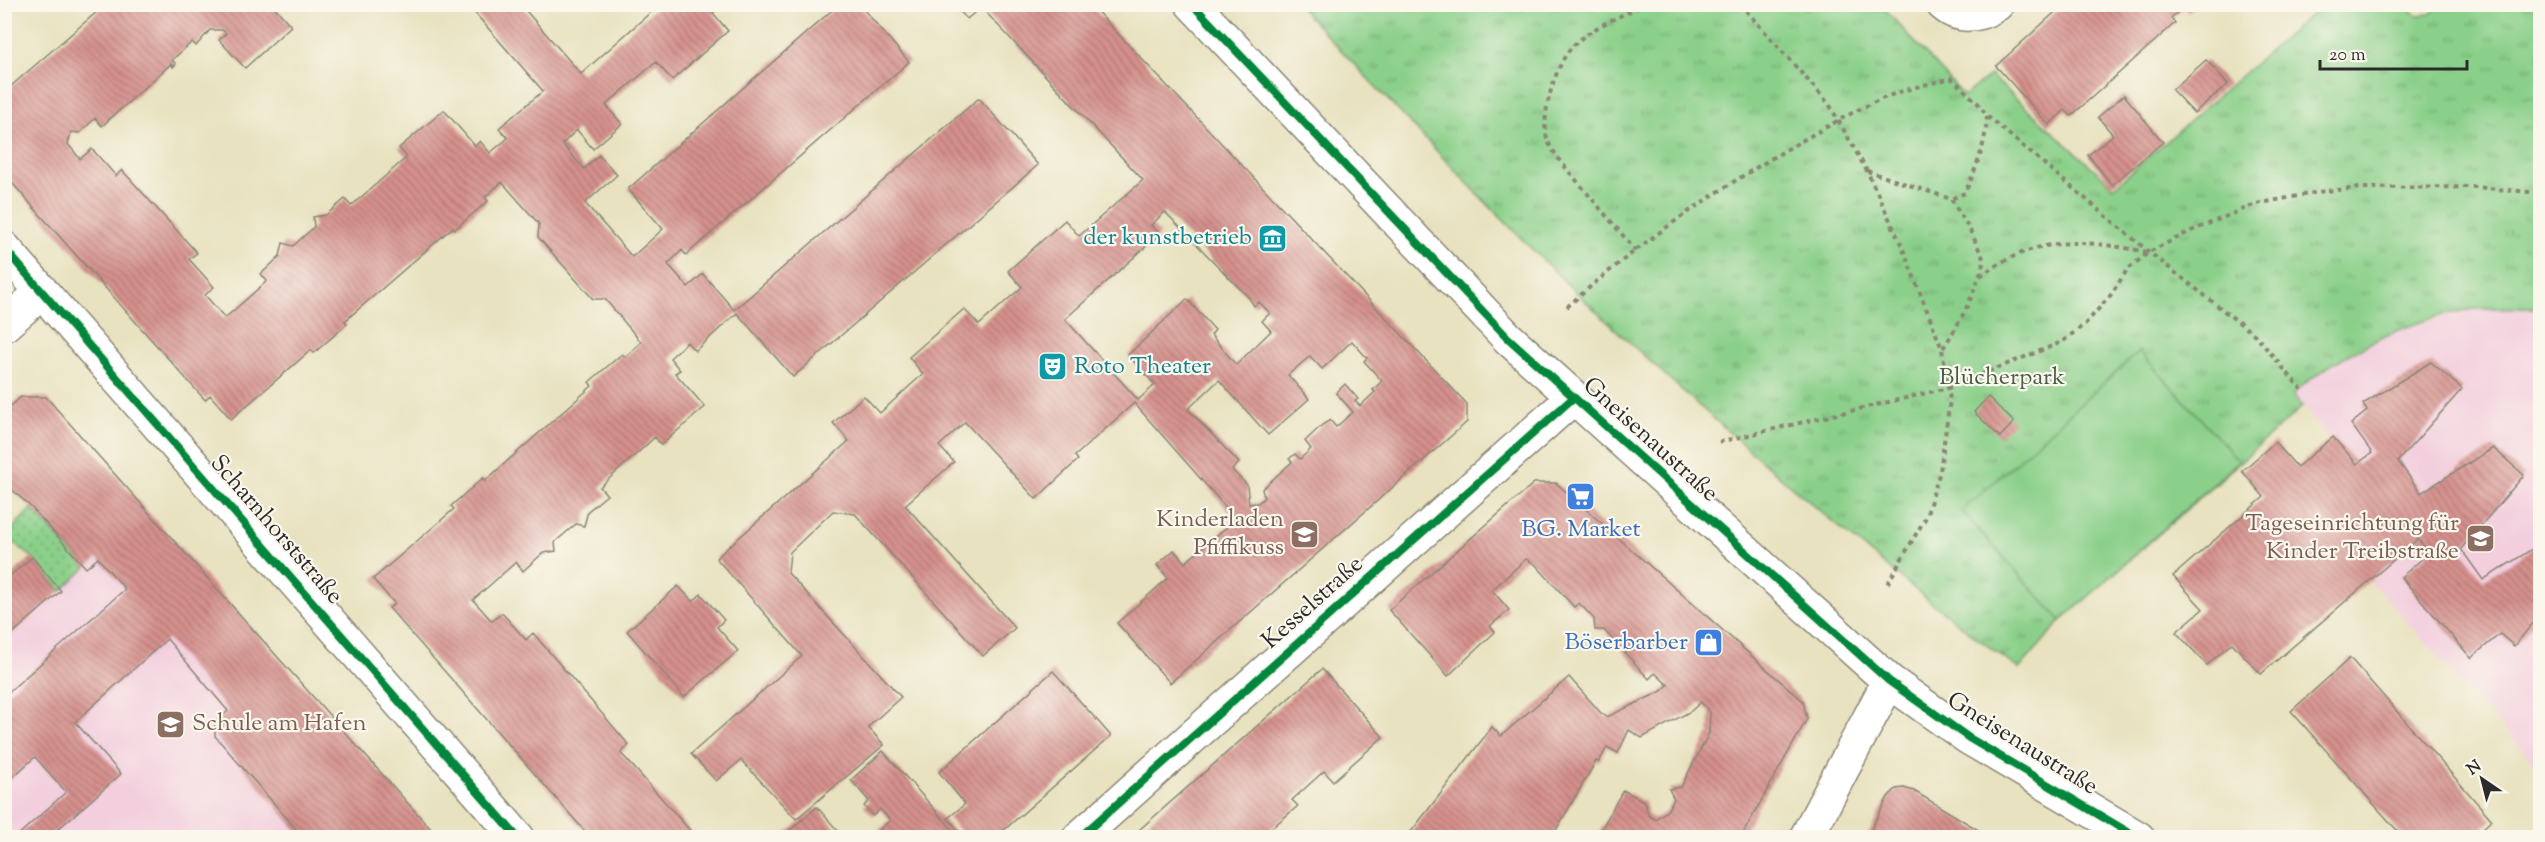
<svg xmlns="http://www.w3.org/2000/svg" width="2545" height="842" font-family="'Sorts Mill Goudy',serif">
  <defs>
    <pattern id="grass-tufts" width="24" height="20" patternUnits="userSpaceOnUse" patternTransform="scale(1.5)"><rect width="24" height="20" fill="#8bd08a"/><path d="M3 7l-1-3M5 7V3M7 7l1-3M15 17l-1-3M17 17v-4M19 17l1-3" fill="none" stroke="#72a971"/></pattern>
    <pattern id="garden-dots" width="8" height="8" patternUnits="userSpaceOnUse" patternTransform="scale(1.5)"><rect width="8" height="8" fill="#8bd08a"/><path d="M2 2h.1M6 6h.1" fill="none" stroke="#72a971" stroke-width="1.8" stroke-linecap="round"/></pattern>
    <pattern id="building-back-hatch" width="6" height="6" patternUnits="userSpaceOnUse" patternTransform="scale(1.5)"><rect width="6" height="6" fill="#d5908c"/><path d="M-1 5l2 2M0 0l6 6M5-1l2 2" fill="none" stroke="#ad7673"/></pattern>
  </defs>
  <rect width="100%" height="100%" fill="#fbf7ec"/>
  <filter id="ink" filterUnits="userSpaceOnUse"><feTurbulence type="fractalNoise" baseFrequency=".0167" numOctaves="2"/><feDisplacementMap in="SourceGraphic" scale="12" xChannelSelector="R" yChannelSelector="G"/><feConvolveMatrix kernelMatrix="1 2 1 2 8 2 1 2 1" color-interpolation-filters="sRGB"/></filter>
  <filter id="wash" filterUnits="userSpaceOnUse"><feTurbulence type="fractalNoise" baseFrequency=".008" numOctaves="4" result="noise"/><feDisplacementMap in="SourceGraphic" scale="24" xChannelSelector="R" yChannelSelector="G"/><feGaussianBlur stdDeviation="1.35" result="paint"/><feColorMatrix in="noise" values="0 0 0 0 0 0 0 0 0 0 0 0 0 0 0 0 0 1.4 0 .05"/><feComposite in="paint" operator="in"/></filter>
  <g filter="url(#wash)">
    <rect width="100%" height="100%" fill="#e8e2c0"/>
    <g fill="#f3cfde">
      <polygon points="2540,308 2540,765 2539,768 2370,581 2419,538 2362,460 2357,464 2333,438 2330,440 2293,394 2306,382 2346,357 2386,336 2409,327 2460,312 2478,309"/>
      <polygon points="150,513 423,821 403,838 5,837 4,641"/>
    </g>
    <path fill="url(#grass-tufts)" stroke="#5b7e5a" stroke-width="1.5" d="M 1298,5 L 1881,5 L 1964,96 L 1990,75 L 2114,187 L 2322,5 L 2401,5 L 2418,15 L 2430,14 L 2441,5 L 2540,5 L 2540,308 C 2519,308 2497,307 2476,309 C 2416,316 2337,354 2293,394 L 2302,407 L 2061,621 L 2019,669 C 1940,612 1866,550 1792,487 C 1720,425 1648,361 1579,295 C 1482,202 1391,102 1298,5 Z"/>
    <polygon fill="url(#garden-dots)" stroke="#5b7e5a" stroke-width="1.5" points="32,508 86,568 61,591 32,557 5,536"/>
    <polygon fill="#8bd08a" stroke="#5b7e5a" stroke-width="1.5" points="2139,351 2239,461 2061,621 1962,511"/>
    <g id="blocks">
      <g fill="url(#building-back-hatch)" fill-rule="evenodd">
        <polygon points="106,4 272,4 291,26 245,68 219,40 226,33 222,30 210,30 196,46 192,42 172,60 176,64 173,67 171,64 102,126 95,118 80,133 71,132 68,144 80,159 92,149 116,176 122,170 197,253 189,259 214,287 205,295 225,318 267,281 261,274 280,256 283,243 293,246 314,227 313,217 326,215 345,199 351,206 407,157 399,148 444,110 475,146 480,141 490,153 508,138 499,128 543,91 467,4 520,4 581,74 660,4 722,4 713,13 728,31 672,80 656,62 606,105 622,124 593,149 577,130 562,144 584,169 599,155 617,175 585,203 632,257 663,229 628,189 839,4 859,4 909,62 686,255 682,250 668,264 688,287 703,274 734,310 979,98 1038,165 793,377 737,313 695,351 687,342 670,358 680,370 675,373 705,407 661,445 655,437 600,487 607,495 588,511 584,526 576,524 555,542 556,551 543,553 523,571 516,562 473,600 492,621 502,613 526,640 533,633 629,745 621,753 696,837 590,837 389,608 395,604 373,579 454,509 451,506 483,478 485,481 574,402 592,386 589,382 622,354 625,357 641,342 605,299 593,299 538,237 539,224 502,182 485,197 488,201 455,229 453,227 345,321 347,324 314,353 311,350 231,419 210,395 205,400 4,174 4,92"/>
        <path d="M 953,4 L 1090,4 L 1467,404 L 1467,422 L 1170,683 L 1117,623 L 1168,578 L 1157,565 L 1174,550 L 1185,563 L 1236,519 L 1134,403 L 1075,456 L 1078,460 L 1036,499 L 965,422 L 939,446 L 954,462 L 905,505 L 1015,628 L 983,656 L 855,514 L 833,511 L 790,552 L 788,573 L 901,697 L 868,727 L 884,745 L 796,819 L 741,760 L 716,781 L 691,754 L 802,656 L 716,558 L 849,441 L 833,423 L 864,396 L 880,413 L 923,374 L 909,357 L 964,309 L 979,325 L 1022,287 L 1008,271 L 1065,220 L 1079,236 L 1143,180 L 981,7 L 967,19 ZM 1165,212 L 1249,298 L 1254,306 L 1259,302 L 1270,313 L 1262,321 L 1271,331 L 1236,365 L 1211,335 L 1215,330 L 1187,299 L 1128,355 L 1155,385 L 1138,400 L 1065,319 L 1160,234 L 1151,225 ZM 1352,341 L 1367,358 L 1364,361 L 1382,381 L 1373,390 L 1375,392 L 1360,406 L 1355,401 L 1358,399 L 1345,384 L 1336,393 L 1353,412 L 1336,427 L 1330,420 L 1322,425 L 1305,441 L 1311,449 L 1300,459 L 1295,454 L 1289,459 L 1292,462 L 1262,489 L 1264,498 L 1258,503 L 1249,504 L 1247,485 L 1232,470 L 1239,463 L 1188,409 L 1219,380 L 1268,435 L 1309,399 L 1288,375 L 1310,356 L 1322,369 Z"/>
        <polygon points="2064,4 2186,4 2196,5 2188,12 2184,7 2171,18 2175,23 2071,116 2065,110 2049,125 1996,66"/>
        <polygon points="2206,60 2228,84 2194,113 2172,90"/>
        <polygon points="2124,95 2163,142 2112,185 2088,155 2113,135 2098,117"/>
        <polygon points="2431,362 2462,389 2398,461 2421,493 2493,448 2524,475 2461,549 2483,580 2540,544 2540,615 2514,646 2500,634 2471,658 2401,577 2429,553 2418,539 2261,674 2232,643 2207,665 2176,632 2203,609 2173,576 2264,497 2242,471 2275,442 2297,467 2333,437 2357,464 2372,453 2351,424 2367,411 2363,404"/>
        <polygon points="21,397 46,397 438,837 303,837 215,736 215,722 228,711 167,639 75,722 121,774 49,837 16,837 66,792 35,757 4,785 4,696 125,589 98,558 86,568 32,508 7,485 4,488 4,412"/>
        <polygon points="1988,397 2014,422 2000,437 1974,412"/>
        <polygon points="1534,483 1556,483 1803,701 1807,719 1741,837 1597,837 1623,790 1645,802 1648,815 1655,819 1667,811 1674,799 1669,789 1681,787 1709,733 1710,712 1701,702 1691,711 1642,738 1629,730 1618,753 1607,747 1599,762 1596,761 1552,837 1407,837 1492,727 1501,736 1569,677 1601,713 1607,717 1660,692 1668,685 1655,673 1649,679 1604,630 1595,630 1594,619 1579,603 1574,607 1535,564 1526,559 1492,590 1509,610 1490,626 1495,632 1448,676 1389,610"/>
        <polygon points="32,557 61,591 4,641 4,581"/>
        <polygon points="678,586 693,601 701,594 724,620 717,627 738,651 684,697 627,631"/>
        <polygon points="2350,658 2492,820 2473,837 2403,837 2291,711"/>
        <polygon points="1322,669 1383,737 1333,781 1324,771 1292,800 1298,806 1261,837 1131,837"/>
        <polygon points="1053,671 1111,736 996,837 964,837 948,818 965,804 939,772"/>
        <polygon points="883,751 959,837 878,837 875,834 890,820 880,809 873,816 864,806 869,801 851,780"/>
        <polygon points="1904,788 1914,791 1990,837 1867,837 1888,797 1896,789"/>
        <polygon points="817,807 839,832 832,837 782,837"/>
      </g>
    </g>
  </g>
  <g filter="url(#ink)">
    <use href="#blocks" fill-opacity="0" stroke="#8a8676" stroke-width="1.5"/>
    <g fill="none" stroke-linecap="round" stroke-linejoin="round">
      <defs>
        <g id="street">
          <polyline points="1192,4 1508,338 1889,681 1969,738 2138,838"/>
          <path d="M 1943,4 C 1959,19 1980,16 1997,4"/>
          <polyline points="4,248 518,838"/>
          <polyline points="4,325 42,292"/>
          <polyline points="1079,838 1573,398"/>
          <polyline points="1806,838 1889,681"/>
        </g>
      </defs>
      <use href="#street" stroke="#8a8676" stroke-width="36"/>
      <g stroke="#8a8676" stroke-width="4" stroke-dasharray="4.5 4.5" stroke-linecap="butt">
        <polyline points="1740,4 1829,104 1867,171 1901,244 1942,349 1950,400 1940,471 1926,517 1886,586"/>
        <path d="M 1867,171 L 1951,199 L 1965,193 C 1977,165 1985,148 1987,117"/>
        <path d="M 1636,251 L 1561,162 C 1555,153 1548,145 1546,134 C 1542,111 1556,64 1572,47 C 1590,27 1621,17 1644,4"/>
        <path d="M 1980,276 C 2039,235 2079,239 2147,252"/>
        <path d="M 1567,307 C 1640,242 1720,187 1805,139 C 1834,123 1864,105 1894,94 C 1913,87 1933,83 1951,78 L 1977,102 L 1987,116 L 2149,252 L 2255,335 L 2302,390"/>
        <path d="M 1943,348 C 1961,322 1976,291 1984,260 L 1969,228 L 1951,199"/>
        <polyline points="1719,442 1948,388 2062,342 2086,323 2110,296 2127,270 2149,252 2191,231 2256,204 2324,191 2362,188 2475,187 2540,193"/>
      </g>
      <use href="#street" stroke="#fff" stroke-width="33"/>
      <defs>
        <g id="cycleway">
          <polyline points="1192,4 1508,338 1889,681 1969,738 2138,838"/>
          <polyline points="4,248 518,838"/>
          <polyline points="1079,838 1573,398"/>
        </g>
      </defs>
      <use href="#cycleway" stroke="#fbf7ec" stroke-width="11"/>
      <use href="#cycleway" stroke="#00873e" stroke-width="8"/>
    </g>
  </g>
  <defs>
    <symbol id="museum-square" viewBox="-11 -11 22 22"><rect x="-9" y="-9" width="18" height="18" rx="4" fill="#0f9aa8" stroke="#fbf7ec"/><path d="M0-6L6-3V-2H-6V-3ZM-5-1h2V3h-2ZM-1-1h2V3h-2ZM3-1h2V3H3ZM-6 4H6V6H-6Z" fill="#fff"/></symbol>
    <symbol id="theatre-square" viewBox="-11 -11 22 22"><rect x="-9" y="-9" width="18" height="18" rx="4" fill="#0f9aa8" stroke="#fbf7ec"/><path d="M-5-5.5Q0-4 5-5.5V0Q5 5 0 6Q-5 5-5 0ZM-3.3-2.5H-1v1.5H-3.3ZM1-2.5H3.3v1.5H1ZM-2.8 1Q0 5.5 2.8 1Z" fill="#fff"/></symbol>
    <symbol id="supermarket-square" viewBox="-11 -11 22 22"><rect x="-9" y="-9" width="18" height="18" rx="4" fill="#3f7fe0" stroke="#fbf7ec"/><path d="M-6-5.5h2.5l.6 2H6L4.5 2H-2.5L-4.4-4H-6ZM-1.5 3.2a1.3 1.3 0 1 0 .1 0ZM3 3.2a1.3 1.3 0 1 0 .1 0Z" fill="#fff"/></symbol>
    <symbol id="school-square" viewBox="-11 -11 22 22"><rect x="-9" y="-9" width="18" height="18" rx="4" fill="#8d6e63" stroke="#fbf7ec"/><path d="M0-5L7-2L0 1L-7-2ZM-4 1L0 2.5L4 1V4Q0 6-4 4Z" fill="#fff"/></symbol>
    <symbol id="shop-square" viewBox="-11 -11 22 22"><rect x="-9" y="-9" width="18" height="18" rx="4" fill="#3f7fe0" stroke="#fbf7ec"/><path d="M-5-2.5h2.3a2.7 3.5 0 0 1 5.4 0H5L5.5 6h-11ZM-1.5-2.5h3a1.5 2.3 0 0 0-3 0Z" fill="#fff"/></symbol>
  </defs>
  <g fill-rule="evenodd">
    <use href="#museum-square" x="1256" y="222" width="33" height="33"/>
    <use href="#theatre-square" x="1036" y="350" width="33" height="33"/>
    <use href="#supermarket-square" x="1564" y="480" width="33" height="33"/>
    <use href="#school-square" x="1288" y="518" width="33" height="33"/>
    <use href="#school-square" x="2464" y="522" width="33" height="33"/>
    <use href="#shop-square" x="1692" y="626" width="33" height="33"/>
    <use href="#school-square" x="154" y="708" width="33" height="33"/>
  </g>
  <g text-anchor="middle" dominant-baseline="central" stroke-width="4.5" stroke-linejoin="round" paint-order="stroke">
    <g font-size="24" fill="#0d838f" stroke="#fbf7ec" text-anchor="end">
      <text x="1252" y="238">der kunstbetrieb</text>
      <text x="1074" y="367" text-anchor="start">Roto Theater</text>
    </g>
    <g font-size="24" fill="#485d48" stroke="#fbf7ec">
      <text x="2002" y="378">Blücherpark</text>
    </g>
    <g font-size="24" fill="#2b2b2b" stroke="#fbf7ec">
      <text transform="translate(1650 440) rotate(42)">Gneisenaustraße</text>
      <text transform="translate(276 530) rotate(49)">Scharnhorststraße</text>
      <text transform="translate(1313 603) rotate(-42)">Kesselstraße</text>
      <text transform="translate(2022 744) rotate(32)">Gneisenaustraße</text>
    </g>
    <g font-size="24" fill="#785e54" stroke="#fbf7ec" text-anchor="end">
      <text x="1284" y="520">Kinderladen<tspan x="1284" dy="28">Pfiffikuss</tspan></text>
      <text x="2459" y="524">Tageseinrichtung für<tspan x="2459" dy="28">Kinder Treibstraße</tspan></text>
      <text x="192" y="724" text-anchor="start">Schule am Hafen</text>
    </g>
    <g font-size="24" fill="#366cbe" stroke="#fbf7ec">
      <text x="1581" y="530">BG. Market</text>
      <text x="1688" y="643" text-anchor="end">Böserbarber</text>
    </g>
  </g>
  <rect width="2545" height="842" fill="none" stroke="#fbf7ec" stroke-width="24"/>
  <g transform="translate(2482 779) rotate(325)" stroke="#fbf7ec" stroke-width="4.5" paint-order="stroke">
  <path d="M0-4.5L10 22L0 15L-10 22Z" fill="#2b2b2b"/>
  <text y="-9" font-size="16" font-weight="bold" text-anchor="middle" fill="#2b2b2b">N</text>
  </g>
  <path d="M2320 60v9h147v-9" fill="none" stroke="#2b2b2b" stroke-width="3"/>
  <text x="2329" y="60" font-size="18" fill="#2b2b2b" stroke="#fbf7ec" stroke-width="4.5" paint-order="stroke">20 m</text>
</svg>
